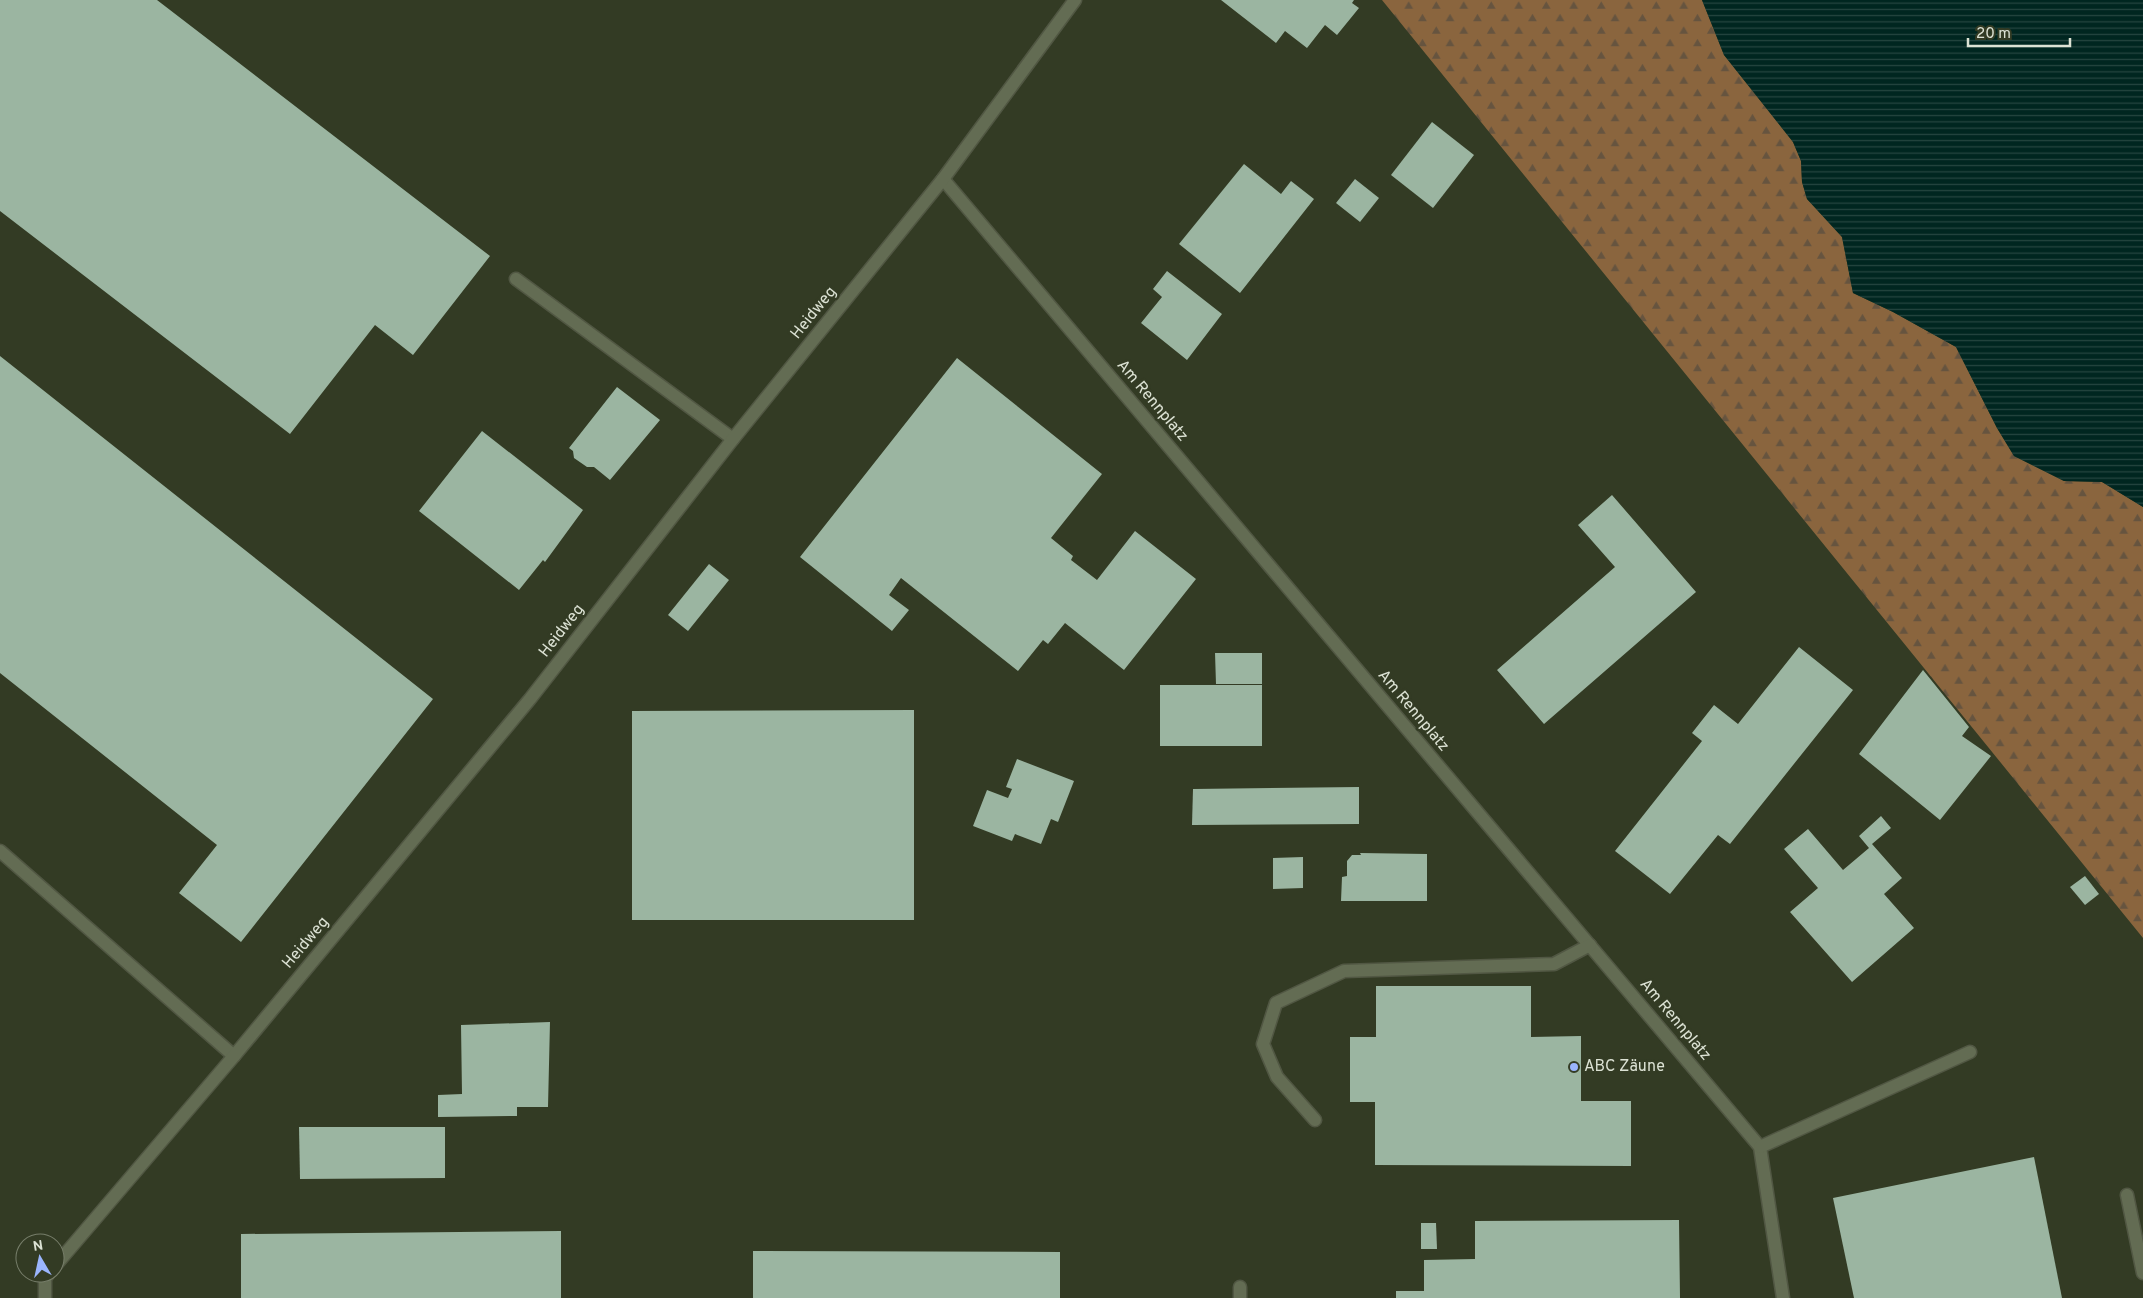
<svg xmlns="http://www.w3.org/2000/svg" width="2143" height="1298" font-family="Overpass,sans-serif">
  <defs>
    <pattern id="forest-firs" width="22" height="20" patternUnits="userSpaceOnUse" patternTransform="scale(1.25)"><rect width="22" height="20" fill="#8a653e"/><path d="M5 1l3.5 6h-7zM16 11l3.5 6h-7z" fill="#66543f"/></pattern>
    <pattern id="water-rules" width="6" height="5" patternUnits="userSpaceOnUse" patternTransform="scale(1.25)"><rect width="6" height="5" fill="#002620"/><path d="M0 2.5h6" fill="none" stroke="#254540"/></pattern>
  </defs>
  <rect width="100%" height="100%" fill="#333b24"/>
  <polygon fill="url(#forest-firs)" points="1382,0 1702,0 1724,55 1793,142 1801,161 1802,182 1807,199 1842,237 1853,293 1893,312 1956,347 1997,428 2014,456 2064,481 2102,482 2143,507 2143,938"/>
  <polygon fill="url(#water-rules)" points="1702,0 2143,0 2143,507 2102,482 2064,481 2014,456 1997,428 1956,347 1893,312 1853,293 1842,237 1807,199 1802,182 1801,161 1793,142 1724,55"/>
  <g fill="#9bb5a1">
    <polygon points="0,0 157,0 490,256 413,355 375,325 290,434 0,211"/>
    <polygon points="1221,0 1354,0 1352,3 1359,8 1337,35 1325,25 1307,48 1285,31 1276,43"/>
    <polygon points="1432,122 1474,155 1433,208 1391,175"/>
    <polygon points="1244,164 1281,194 1291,181 1314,199 1240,293 1179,244"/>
    <polygon points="1355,179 1379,198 1360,222 1336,203"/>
    <polygon points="1167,271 1222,314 1187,360 1141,323 1162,297 1153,289"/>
    <polygon points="0,356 433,699 241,942 179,893 217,845 0,673"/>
    <polygon points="957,358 1102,474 1051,538 1073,556 1071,560 1097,580 1135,531 1196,579 1124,670 1065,623 1048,644 1043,640 1018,671 901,578 889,595 909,610 892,631 800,557"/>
    <polygon points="617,387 660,420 610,480 594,467 587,467 574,458 573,451 569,448"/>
    <polygon points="482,431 583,510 545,562 543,560 519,590 419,511"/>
    <polygon points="1612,495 1696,592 1544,724 1497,670 1615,567 1578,525"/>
    <polygon points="709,564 729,580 688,631 668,615"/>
    <polygon points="1799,647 1853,690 1730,844 1718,835 1670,894 1615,851 1702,741 1692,733 1714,705 1738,724"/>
    <polygon points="1215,653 1262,653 1262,684 1216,684"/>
    <polygon points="1923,670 1969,727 1962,736 1991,756 1940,820 1859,754"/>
    <rect x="1160" y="685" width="102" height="61"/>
    <polygon points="914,710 914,920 632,920 632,711"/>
    <polygon points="1017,759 1074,781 1058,822 1051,819 1041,844 1015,834 1012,841 973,826 987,790 1008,798 1012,789 1006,787"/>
    <polygon points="1359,787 1359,824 1192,825 1193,789"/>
    <polygon points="1881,816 1891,828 1872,844 1902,878 1884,894 1914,928 1852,982 1790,912 1818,888 1784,849 1808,829 1843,870 1869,848 1859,836"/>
    <polygon points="1360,853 1427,854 1427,901 1341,901 1342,877 1347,876 1347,861 1352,855 1361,855"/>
    <polygon points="1303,857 1303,888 1273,889 1273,858"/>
    <polygon points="2085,876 2099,894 2085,905 2070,887"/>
    <polygon points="1376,986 1531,986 1531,1037 1581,1036 1581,1101 1631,1101 1631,1166 1375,1165 1375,1102 1350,1102 1350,1037 1376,1037"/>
    <polygon points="550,1022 548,1107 517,1107 517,1116 438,1117 438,1095 462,1094 461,1025"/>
    <polygon points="299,1127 445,1127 445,1178 300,1179"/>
    <polygon points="2034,1157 2062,1298 1854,1298 1833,1198"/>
    <polygon points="1679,1220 1680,1298 1396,1298 1396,1291 1424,1291 1424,1260 1475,1259 1475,1221"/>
    <polygon points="1421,1223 1436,1223 1437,1249 1421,1249"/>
    <polygon points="561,1231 561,1298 241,1298 241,1234"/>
    <polygon points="753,1251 1060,1252 1060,1298 753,1298"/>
  </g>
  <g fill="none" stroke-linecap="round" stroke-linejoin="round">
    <defs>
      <g id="minor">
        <polyline points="943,179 1760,1147 1783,1298"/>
        <polyline points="516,279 733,439"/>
        <polyline points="0,851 234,1056"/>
        <polyline points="1315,1120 1277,1077 1263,1044 1276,1003 1344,971 1554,964 1590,945"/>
        <polyline points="1760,1147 1970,1052"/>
        <polyline points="2127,1195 2143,1273"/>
        <polyline points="55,1266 234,1056 530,699 733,439 943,179 1075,0"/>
        <polyline points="45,1298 45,1278 49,1273"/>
        <polyline points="1240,1298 1240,1287"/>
      </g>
    </defs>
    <use href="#minor" stroke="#515743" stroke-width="15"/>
    <use href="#minor" stroke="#636c53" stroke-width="12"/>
  </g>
  <circle fill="#9ab5fd" stroke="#333b24" stroke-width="2" cx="1574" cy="1067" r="5"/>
  <g text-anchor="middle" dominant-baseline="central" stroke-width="5" stroke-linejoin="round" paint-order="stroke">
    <g font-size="16" fill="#dce2d4" stroke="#333b24">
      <text transform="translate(814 313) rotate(-51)">Heidweg</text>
      <text transform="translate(1152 401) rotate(50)">Am Rennplatz</text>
      <text transform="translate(562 631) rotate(-52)">Heidweg</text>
      <text transform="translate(1413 711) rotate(50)">Am Rennplatz</text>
      <text transform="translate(306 943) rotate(-50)">Heidweg</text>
      <text transform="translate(1675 1020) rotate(50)">Am Rennplatz</text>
    </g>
    <g font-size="16" fill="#dce2d4" stroke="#333b24" text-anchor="start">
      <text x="1584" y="1067">ABC Zäune</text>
    </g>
  </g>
  <g transform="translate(40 1258) rotate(351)"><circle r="24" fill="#333b24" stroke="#777e6a"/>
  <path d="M0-4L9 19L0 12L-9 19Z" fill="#9ab5fd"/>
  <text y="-8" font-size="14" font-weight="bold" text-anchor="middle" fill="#dce2d4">N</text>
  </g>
  <path d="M1968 38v8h102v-8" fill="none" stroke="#dce2d4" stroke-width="2.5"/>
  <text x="1976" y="38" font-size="15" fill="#dce2d4" stroke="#333b24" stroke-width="4" paint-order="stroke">20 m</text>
</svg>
